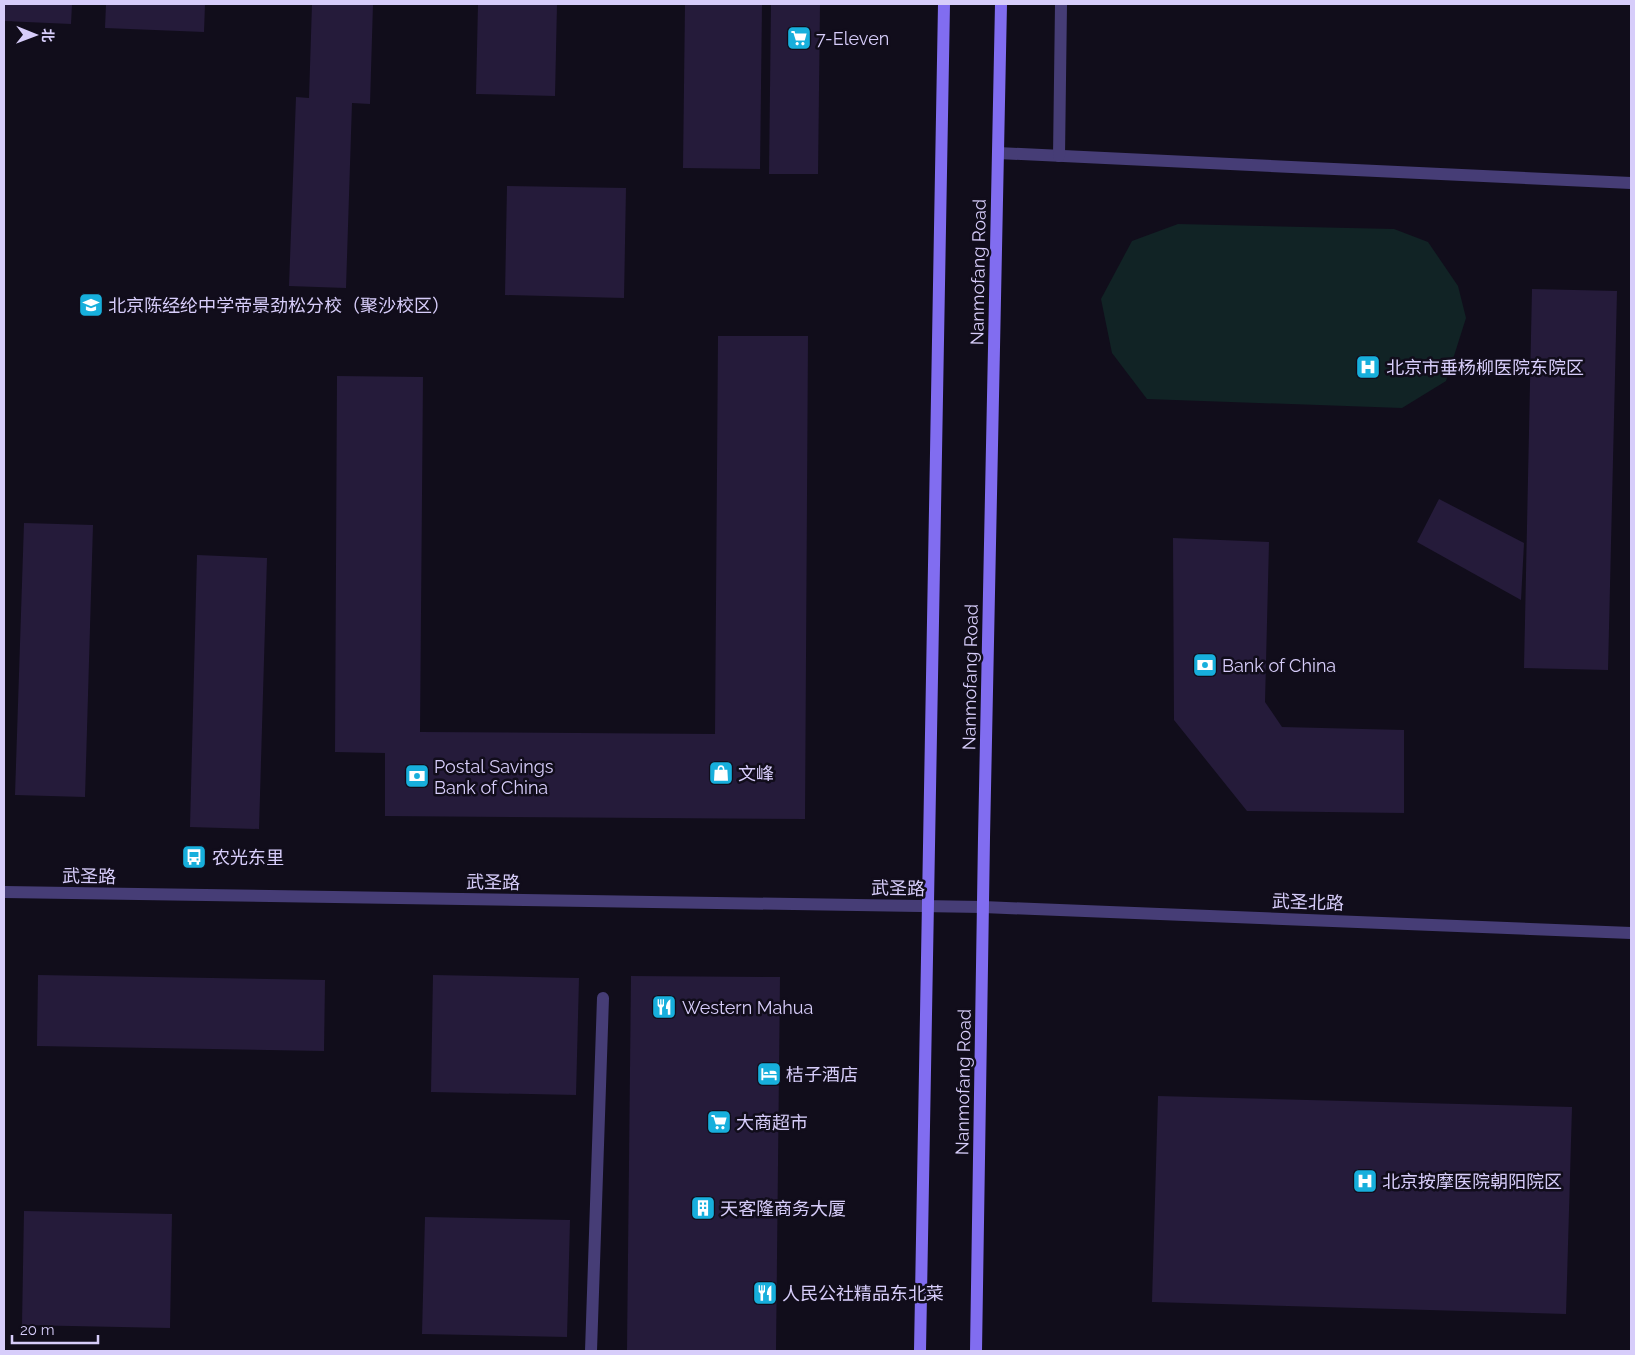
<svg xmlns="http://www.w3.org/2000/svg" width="1635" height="1355" font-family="Raleway,'Noto Sans SC',sans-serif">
  <rect width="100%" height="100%" fill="#110d1b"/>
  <polygon fill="#112325" points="1178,224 1394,229 1428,242 1458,286 1466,318 1446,381 1402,408 1147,399 1112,353 1101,299 1132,241"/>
  <g fill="#251b3a">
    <polygon points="4,4 72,4 71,24 4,21"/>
    <polygon points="106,4 205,4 204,32 105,28"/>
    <polygon points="312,4 373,4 370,104 352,103 346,288 289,286 296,97 309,98"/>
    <polygon points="478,4 557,4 555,96 476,94"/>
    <polygon points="685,4 762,4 760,169 683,168"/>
    <polygon points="771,4 820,4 818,174 769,174"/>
    <polygon points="507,186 626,188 624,298 505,295"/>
    <polygon points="1532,289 1617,291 1608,670 1524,668"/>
    <polygon points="718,336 808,336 805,819 385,816 385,753 335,752 337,376 423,377 420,732 715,734"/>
    <polygon points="1439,499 1524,543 1521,600 1417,542"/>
    <polygon points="24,523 93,525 85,797 15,795"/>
    <polygon points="1173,538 1269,542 1265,702 1282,727 1404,730 1404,813 1247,811 1174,720"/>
    <polygon points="197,555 267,558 259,829 190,827"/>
    <polygon points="38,975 325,980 324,1051 37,1046"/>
    <polygon points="433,975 579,978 576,1095 431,1092"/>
    <polygon points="631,976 780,977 776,1351 627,1351"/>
    <polygon points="1158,1096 1572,1107 1566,1314 1152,1302"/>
    <polygon points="24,1211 172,1214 170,1328 22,1325"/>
    <polygon points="425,1217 570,1220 567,1337 422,1334"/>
  </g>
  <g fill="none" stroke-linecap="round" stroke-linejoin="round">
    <g stroke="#463d76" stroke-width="12">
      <polyline points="998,153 1631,183"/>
      <polyline points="591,1351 603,998"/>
    </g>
    <g stroke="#463d76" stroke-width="12">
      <polyline points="1059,156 1061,4"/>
      <polyline points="4,892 983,907 1631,933"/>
    </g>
    <g stroke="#816df0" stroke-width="12">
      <polyline points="920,1351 944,4"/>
      <polyline points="976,1351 984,838 1001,4"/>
    </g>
  </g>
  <defs>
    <symbol id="supermarket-square" viewBox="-11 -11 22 22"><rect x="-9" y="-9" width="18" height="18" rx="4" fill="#17afdc" stroke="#110d1b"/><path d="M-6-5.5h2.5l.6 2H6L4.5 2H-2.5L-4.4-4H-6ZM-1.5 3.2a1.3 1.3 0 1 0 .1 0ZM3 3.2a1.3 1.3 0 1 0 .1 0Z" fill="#fff"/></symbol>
    <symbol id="school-square" viewBox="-11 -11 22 22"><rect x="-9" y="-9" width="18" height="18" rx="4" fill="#17afdc" stroke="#110d1b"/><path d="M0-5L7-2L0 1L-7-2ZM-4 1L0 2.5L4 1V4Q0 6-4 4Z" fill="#fff"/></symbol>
    <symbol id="hospital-square" viewBox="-11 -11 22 22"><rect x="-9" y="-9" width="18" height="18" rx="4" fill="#17afdc" stroke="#110d1b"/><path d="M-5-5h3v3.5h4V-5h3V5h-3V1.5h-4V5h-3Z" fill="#fff"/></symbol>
    <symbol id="bank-square" viewBox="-11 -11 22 22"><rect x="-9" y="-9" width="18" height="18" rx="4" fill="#17afdc" stroke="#110d1b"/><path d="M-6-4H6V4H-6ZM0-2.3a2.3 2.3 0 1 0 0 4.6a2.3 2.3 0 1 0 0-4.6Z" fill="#fff"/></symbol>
    <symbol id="shop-square" viewBox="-11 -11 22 22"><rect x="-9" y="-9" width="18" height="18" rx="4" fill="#17afdc" stroke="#110d1b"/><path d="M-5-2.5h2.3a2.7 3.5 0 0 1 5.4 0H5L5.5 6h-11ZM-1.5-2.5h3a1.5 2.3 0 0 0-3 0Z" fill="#fff"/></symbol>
    <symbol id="bus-square" viewBox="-11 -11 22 22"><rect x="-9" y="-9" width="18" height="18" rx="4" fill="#17afdc" stroke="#110d1b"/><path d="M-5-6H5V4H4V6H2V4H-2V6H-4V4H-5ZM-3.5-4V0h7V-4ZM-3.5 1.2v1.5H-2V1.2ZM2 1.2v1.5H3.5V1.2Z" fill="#fff"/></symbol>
    <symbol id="restaurant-square" viewBox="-11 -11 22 22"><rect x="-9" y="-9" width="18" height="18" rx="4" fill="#17afdc" stroke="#110d1b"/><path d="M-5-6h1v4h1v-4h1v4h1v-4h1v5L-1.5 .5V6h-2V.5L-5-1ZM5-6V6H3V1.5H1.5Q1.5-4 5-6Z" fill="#fff"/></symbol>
    <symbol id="hotel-square" viewBox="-11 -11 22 22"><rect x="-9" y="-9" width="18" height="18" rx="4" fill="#17afdc" stroke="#110d1b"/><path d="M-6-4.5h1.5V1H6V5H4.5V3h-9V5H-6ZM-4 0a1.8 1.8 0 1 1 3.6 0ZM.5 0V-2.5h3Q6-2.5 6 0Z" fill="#fff"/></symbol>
    <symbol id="building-square" viewBox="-11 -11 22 22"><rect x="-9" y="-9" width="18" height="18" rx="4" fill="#17afdc" stroke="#110d1b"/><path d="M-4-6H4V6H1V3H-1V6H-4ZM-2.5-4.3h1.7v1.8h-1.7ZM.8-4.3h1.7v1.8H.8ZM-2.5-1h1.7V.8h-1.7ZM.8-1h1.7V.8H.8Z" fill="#fff"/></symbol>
  </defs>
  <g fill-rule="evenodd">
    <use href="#supermarket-square" x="785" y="24" width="28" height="28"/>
    <use href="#school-square" x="77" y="291" width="28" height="28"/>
    <use href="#hospital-square" x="1354" y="353" width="28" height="28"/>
    <use href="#bank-square" x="1191" y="651" width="28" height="28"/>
    <use href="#shop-square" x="707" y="759" width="28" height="28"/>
    <use href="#bank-square" x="403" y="762" width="28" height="28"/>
    <use href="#bus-square" x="180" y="843" width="28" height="28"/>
    <use href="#restaurant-square" x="650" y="993" width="28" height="28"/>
    <use href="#hotel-square" x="755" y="1060" width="28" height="28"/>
    <use href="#supermarket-square" x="705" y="1108" width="28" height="28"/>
    <use href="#hospital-square" x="1351" y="1167" width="28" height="28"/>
    <use href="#building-square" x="689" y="1194" width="28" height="28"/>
    <use href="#restaurant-square" x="751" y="1279" width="28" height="28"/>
  </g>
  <g text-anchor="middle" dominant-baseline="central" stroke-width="5" stroke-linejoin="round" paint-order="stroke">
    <g font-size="18" fill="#d7cdfa" stroke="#110d1b" text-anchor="start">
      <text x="816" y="38">7-Eleven</text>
      <text x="108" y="305">北京陈经纶中学帝景劲松分校（聚沙校区）</text>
      <text x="1386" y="367">北京市垂杨柳医院东院区</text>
      <text x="1222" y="665">Bank of China</text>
      <text x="434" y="766">Postal Savings<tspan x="434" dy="21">Bank of China</tspan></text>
      <text x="738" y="773">文峰</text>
      <text x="212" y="857">农光东里</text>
      <text x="682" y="1007">Western Mahua</text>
      <text x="786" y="1074">桔子酒店</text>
      <text x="736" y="1122">大商超市</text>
      <text x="1382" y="1181">北京按摩医院朝阳院区</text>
      <text x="720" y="1208">天客隆商务大厦</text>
      <text x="782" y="1293">人民公社精品东北菜</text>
    </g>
    <g font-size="18" fill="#d7cdfa" stroke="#110d1b">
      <text transform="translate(978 272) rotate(-89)">Nanmofang Road</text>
      <text transform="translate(970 677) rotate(-89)">Nanmofang Road</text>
      <text transform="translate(89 876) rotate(1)">武圣路</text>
      <text transform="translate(493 882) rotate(1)">武圣路</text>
      <text transform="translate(898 888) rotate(1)">武圣路</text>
      <text transform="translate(1308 902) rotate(2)">武圣北路</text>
      <text transform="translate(963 1082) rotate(-89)">Nanmofang Road</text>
    </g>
  </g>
  <rect width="1635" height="1355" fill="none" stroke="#d7cdfa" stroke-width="10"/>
  <g transform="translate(35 35) rotate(91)" stroke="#110d1b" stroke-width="4" paint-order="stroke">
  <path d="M0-4L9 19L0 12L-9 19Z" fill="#d7cdfa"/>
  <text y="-8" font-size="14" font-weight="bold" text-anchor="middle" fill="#d7cdfa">北</text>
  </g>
  <path d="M12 1335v8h86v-8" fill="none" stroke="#d7cdfa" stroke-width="2.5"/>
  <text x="20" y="1335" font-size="15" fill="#d7cdfa" stroke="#110d1b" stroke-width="4" paint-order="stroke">20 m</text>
</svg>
